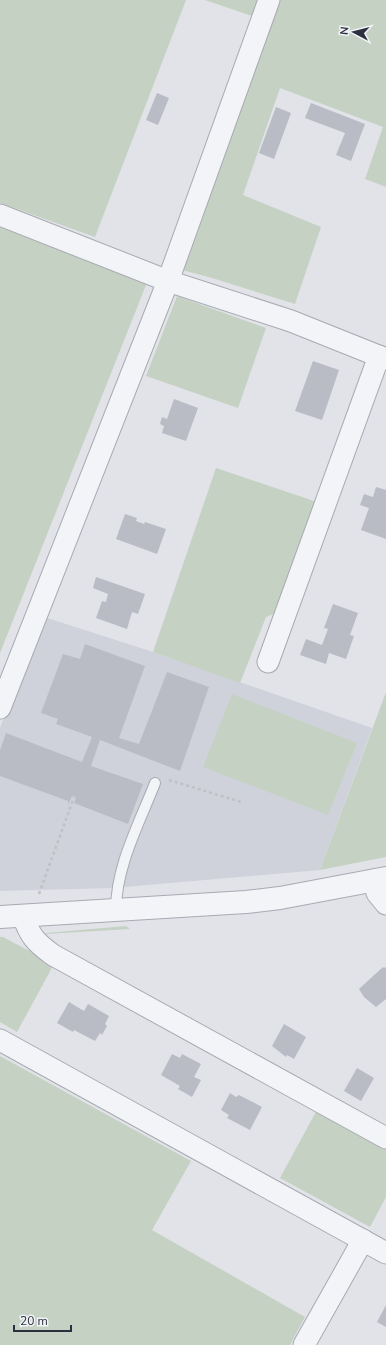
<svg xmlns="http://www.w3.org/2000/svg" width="386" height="1345" font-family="'Nunito Sans',sans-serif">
  <rect width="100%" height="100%" fill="#e1e3e8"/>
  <polygon fill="#cfd2da" points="41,616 153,652 372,728 320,870 113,888 0,891 0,728"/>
  <g fill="#c5d2c3">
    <polygon points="0,0 186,0 95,237 0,203"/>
    <polygon points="205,0 259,0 252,16"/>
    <polygon points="280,0 386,0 386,187 365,179 383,127 280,88 243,195 321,227 295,304 212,278 182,270"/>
    <polygon points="0,223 148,280 0,653"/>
    <polygon points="177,296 266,328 238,408 146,376"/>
    <polygon points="216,468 317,502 276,613 266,617 240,683 153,652"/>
    <polygon points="386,692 386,857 320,870"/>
    <polygon points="232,694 357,743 328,815 203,767"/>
    <polygon points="126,926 130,929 45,934 46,933"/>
    <polygon points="0,937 3,937 54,964 17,1032 0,1022"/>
    <polygon points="0,1056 191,1161 152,1230 305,1317 290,1345 0,1345"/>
    <polygon points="318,1108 386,1145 386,1197 370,1227 280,1178"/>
  </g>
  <g fill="#b9bcc5">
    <polygon points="157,93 169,98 158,125 146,120"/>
    <polygon points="311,103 365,124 351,161 336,155 345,133 305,118"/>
    <polygon points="276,107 291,113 274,159 259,153"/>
    <polygon points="313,361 339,370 322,420 295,411"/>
    <polygon points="174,399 198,408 186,441 162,433 164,426 160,424 162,417 167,419"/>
    <polygon points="376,487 386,490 386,539 361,530 369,508 360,505 364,494 373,497"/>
    <polygon points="125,514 137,518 136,521 144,524 145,522 166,529 157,554 116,539"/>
    <polygon points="96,577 145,594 138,614 132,612 127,629 96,618 102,601 106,602 108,594 93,588"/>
    <polygon points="333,604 358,613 350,635 354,636 346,659 329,653 326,664 300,655 306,639 322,645 328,629 324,628"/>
    <polygon points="85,644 145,666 119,738 139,744 167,672 209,687 180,771 100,740 91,766 143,784 128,824 74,803 76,797 72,796 68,805 68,801 0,776 0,750 6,733 82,762 92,737 56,724 58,719 41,713 63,654 80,659"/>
    <polygon points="383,967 384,968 386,967 386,999 376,1007 364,997 359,989"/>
    <polygon points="69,1002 84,1011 88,1004 109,1016 105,1024 107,1026 102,1035 100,1033 95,1041 74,1030 73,1032 57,1023"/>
    <polygon points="284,1024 306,1037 294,1059 287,1055 286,1057 272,1046"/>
    <polygon points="172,1054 180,1058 182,1054 201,1064 194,1077 201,1080 192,1097 178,1089 180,1086 161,1075"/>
    <polygon points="357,1068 374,1078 361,1101 344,1091"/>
    <polygon points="230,1093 236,1097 239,1095 262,1107 250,1130 227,1118 229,1115 221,1110"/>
    <polygon points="386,1305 386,1327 377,1322"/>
  </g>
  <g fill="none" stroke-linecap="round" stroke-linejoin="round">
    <defs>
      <path id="service" d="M 116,910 C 116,866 139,824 155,783"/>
      <g id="minor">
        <polyline points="0,215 168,281 291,321 386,359"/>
        <polyline points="268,662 379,356"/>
        <polyline points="0,708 168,281 269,0"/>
        <polyline points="374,880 377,893 386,904"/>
        <path d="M 23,916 C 30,936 35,942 53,955 L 386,1138"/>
        <polyline points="0,1040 386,1253"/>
        <polyline points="304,1345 363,1240"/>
      </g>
      <polyline id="tertiary" points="0,917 246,902 280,898 386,878"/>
    </defs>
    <use href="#service" stroke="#a7aab2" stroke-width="12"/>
    <use href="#minor" stroke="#a7aab2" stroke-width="23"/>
    <use href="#tertiary" stroke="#a7aab2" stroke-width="24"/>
    <g stroke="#bfc1c7" stroke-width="2.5" stroke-dasharray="3 3" stroke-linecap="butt">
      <polyline points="169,780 241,802"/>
      <polyline points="39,894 74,797"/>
    </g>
    <use href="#service" stroke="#f3f4f7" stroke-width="10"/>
    <use href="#minor" stroke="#f3f4f7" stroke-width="21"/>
    <use href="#tertiary" stroke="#f3f4f7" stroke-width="22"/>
  </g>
  <g transform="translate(354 32) rotate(277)" stroke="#f0f2f6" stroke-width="3" paint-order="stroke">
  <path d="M0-3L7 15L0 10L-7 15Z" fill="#2b303f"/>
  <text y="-6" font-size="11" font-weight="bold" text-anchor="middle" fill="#2b303f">N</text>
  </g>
  <path d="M14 1325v6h57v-6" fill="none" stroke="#2b303f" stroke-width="2"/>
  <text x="20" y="1325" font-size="12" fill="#2b303f" stroke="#f0f2f6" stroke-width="3" paint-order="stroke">20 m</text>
</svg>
